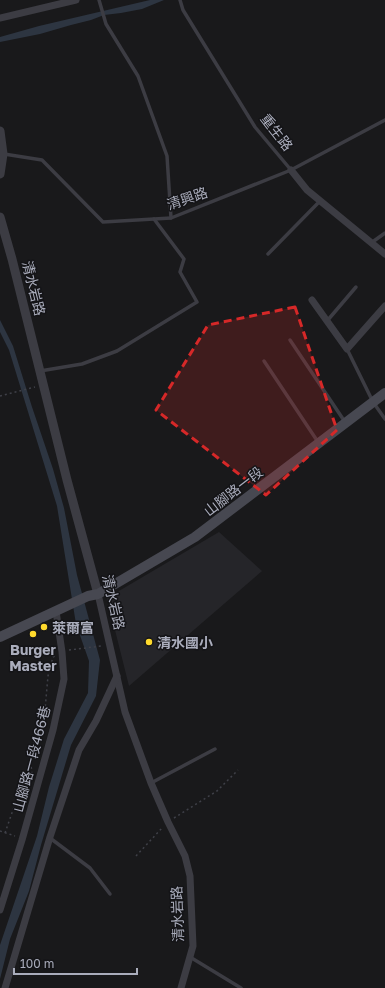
<svg xmlns="http://www.w3.org/2000/svg" width="385" height="988" font-family="'Golos Text','Noto Sans TC',sans-serif">
  <rect width="100%" height="100%" fill="#19191b"/>
  <polygon fill="#252529" points="219,532 262,571 129,686 107,598"/>
  <g fill="#2d3541">
    <polygon points="150,0 164,0 142,9 121,13 104,15 91,20 71,25 40,34 0,42 0,37 39,26"/>
    <polygon points="0,320 13,346 32,407 53,469 64,508 77,575 100,660 96,696 71,745 41,845 29,891 10,939 0,979 0,945 37,836 49,787 64,739 88,693 89,661 76,624 57,506 9,350 0,332"/>
  </g>
  <g fill="none" stroke-linecap="round" stroke-linejoin="round">
    <g stroke="#3f4048" stroke-width="1.5" stroke-dasharray="2 3" stroke-linecap="butt">
      <polyline points="0,396 35,387"/>
      <polyline points="69,650 101,646"/>
      <polyline points="174,818 217,791 238,770"/>
      <polyline points="0,831 15,836"/>
      <polyline points="5,833 14,807 32,772 30,760 33,746 45,710 48,676 53,657 55,656"/>
      <polyline points="136,856 162,828"/>
    </g>
    <g stroke="#3c3c43" stroke-width="3.5">
      <polyline points="99,0 106,24 138,76 167,156 171,218"/>
      <polyline points="180,0 183,10 255,127 291,170"/>
      <polyline points="4,154 42,160 103,222 171,218 291,170 385,120"/>
      <polyline points="371,243 385,233"/>
      <polyline points="268,254 320,201"/>
      <polyline points="327,321 356,287"/>
      <polyline points="290,340 345,422"/>
      <polyline points="347,349 373,402 385,419"/>
      <polyline points="264,361 318,442"/>
      <polyline points="40,371 82,364 117,351 197,302 180,272 184,259 154,219"/>
      <polyline points="151,783 215,749"/>
      <polyline points="50,838 90,868 110,894"/>
      <polyline points="190,957 241,988"/>
    </g>
    <g stroke="#3c3c43" stroke-width="7">
      <polyline points="0,18 76,0"/>
      <polyline points="291,170 307,190 385,254"/>
      <polyline points="312,300 347,349 385,306"/>
      <polyline points="98,594 125,712 151,783 168,822 185,856 190,876 193,946 181,988"/>
      <polyline points="0,910 22,840 53,730 64,679 62,652 56,611"/>
      <polyline points="5,988 50,837 79,750 96,721 117,676"/>
    </g>
    <g stroke="#3c3c43" stroke-width="9">
      <polyline points="0,131 3,154 0,174"/>
      <polyline points="0,217 12,259 67,480 98,594"/>
    </g>
    <polyline stroke="#474851" stroke-width="10" points="0,637 88,596 98,594 195,537 385,393"/>
  </g>
  <path fill="#d62828" fill-opacity="0.2" stroke="#d62828" stroke-width="3" stroke-dasharray="8 5" stroke-linejoin="round" d="M 295,307 L 337,430 L 266,495 L 156,410 L 208,325 Z"/>
  <g fill="#ffda2d" stroke="#141417" stroke-width="1.5">
    <circle cx="44" cy="627" r="4"/>
    <circle cx="33" cy="634" r="4"/>
    <circle cx="149" cy="642" r="4"/>
  </g>
  <g text-anchor="middle" dominant-baseline="central" stroke-width="3" stroke-linejoin="round" paint-order="stroke">
    <g font-size="14" fill="#aaadbc" stroke="#141417">
      <text transform="translate(277 132) rotate(52)">重生路</text>
      <text transform="translate(187 198) rotate(-19)">清興路</text>
      <text transform="translate(34 288) rotate(76)">清水岩路</text>
      <text transform="translate(233 491) rotate(-38)">山腳路一段</text>
      <text transform="translate(114 602) rotate(77)">清水岩路</text>
      <text transform="translate(31 759) rotate(-75)">山腳路一段466巷</text>
      <text transform="translate(177 914) rotate(-92)">清水岩路</text>
    </g>
    <g font-size="14" font-weight="bold" fill="#aaadbc" stroke="#141417" text-anchor="start">
      <text x="52" y="627">萊爾富</text>
      <text x="157" y="642">清水國小</text>
      <text x="33" y="649" text-anchor="middle">Burger<tspan x="33" dy="16">Master</tspan></text>
    </g>
  </g>
  <path d="M14 968v6h123v-6" fill="none" stroke="#aaadbc" stroke-width="2"/>
  <text x="20" y="968" font-size="12" fill="#aaadbc" stroke="#141417" stroke-width="3" paint-order="stroke">100 m</text>
</svg>
